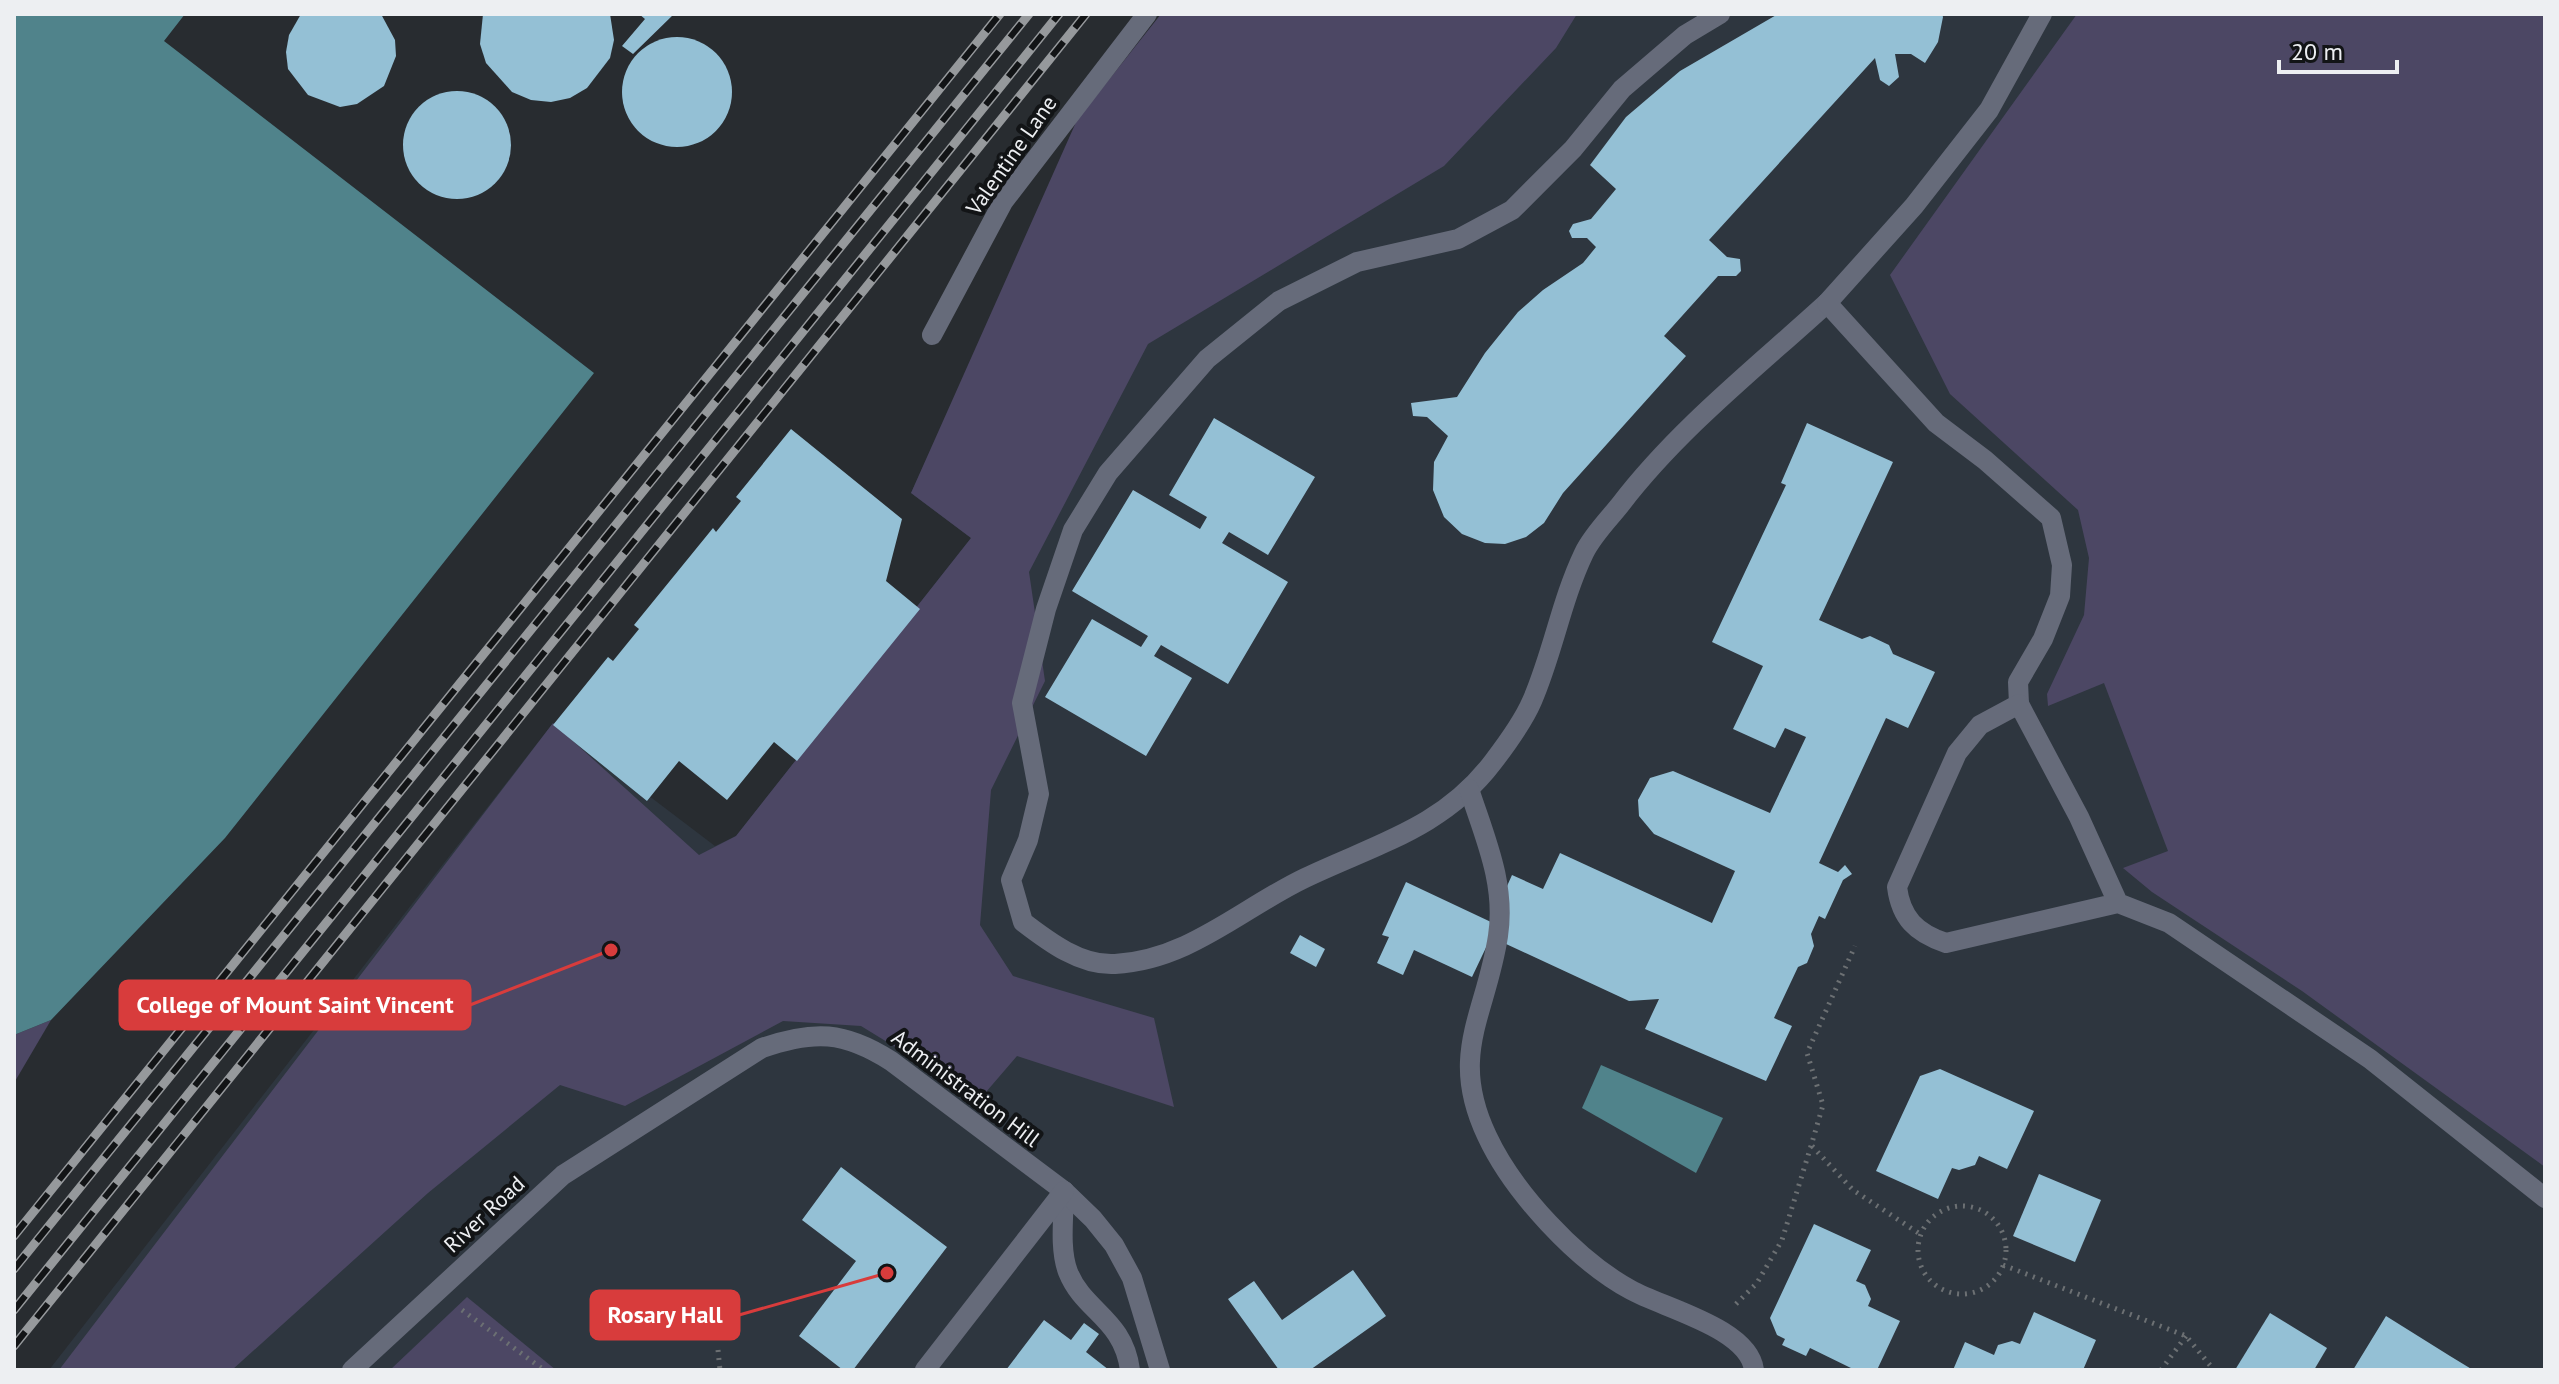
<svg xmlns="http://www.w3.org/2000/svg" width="2559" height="1384" font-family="'PT Sans',sans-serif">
  <rect width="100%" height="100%" fill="#282c30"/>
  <polygon fill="#2e363f" points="1163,14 2545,14 2545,1370 49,1370 553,723 715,846 736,836 971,538 911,493 988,325"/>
  <g fill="#4c4764">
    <polygon points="1161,14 1577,14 1556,48 1444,166 1148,344 1029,572 1045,681 991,790 980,925 1013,976 1154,1018 1174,1107 1017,1056 980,1099 861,1026 783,1021 625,1106 560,1085 428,1193 232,1370 59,1370 553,723 699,855 736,836 971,538 911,493 1077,120"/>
    <polygon points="2077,14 2545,14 2545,1167 2302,991 2152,892 2123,868 2168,851 2104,683 2048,706 2047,694 2084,615 2089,558 2078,510 1950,394 1890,275"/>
    <polygon points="51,1020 14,1083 14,1035"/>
    <polygon points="467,1297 556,1370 390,1370"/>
  </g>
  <g fill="#50838b">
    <polygon points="14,14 185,14 164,41 594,373 225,838 51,1020 14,1035"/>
    <polygon points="1601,1065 1723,1118 1696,1173 1582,1108"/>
  </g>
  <g fill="#94c0d5">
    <polygon points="301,14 381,14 395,40 396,56 384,86 357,104 340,107 308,95 288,69 286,52 289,35"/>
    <polygon points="483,14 610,14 614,40 610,58 587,88 570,98 551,102 531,100 512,92 486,63 480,44"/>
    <polygon points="639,14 674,14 633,54 622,46 645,19"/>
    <polygon points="1778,14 1942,14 1943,17 1938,42 1925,63 1911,54 1895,54 1899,77 1889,86 1880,80 1875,58 1709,240 1727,257 1740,259 1741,271 1736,276 1718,276 1664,336 1686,356 1563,493 1544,523 1526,537 1505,544 1485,543 1462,534 1444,517 1433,490 1434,462 1448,436 1427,417 1413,416 1411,403 1457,397 1485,353 1518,312 1543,290 1583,263 1596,247 1587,238 1572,238 1569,231 1573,224 1591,219 1616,189 1590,165 1626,117 1680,71"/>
    <circle cx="677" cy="92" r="55"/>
    <circle cx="457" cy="145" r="54"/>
    <polygon points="1214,418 1315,477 1268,555 1229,532 1222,543 1288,582 1228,684 1161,645 1154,656 1192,678 1146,756 1045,697 1092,619 1141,647 1148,636 1072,591 1133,490 1200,529 1207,517 1169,495"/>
    <polygon points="1807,423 1893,462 1819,620 1862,639 1870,636 1889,645 1893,654 1935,672 1908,728 1886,718 1819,863 1838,872 1845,865 1852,874 1843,880 1825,919 1819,916 1811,934 1814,946 1807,963 1798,967 1774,1018 1792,1026 1766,1081 1645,1029 1659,999 1629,1001 1491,937 1472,977 1414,950 1403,975 1377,963 1389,937 1382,935 1406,882 1491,922 1512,875 1543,889 1560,853 1712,923 1735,871 1654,834 1639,816 1638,800 1650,778 1673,771 1770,813 1806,737 1785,728 1775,748 1733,729 1763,666 1712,642 1786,485 1781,483"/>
    <polygon points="791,429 902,519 886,581 920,609 797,761 774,742 727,800 679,761 647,801 553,725 608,657 613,661 639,629 634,625 713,528 716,532 741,501 736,497"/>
    <polygon points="1300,935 1325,949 1316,967 1290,953"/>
    <polygon points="1940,1069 2034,1111 2007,1169 1979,1156 1975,1165 1959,1170 1952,1168 1938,1199 1876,1171 1920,1076"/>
    <polygon points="841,1167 947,1247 853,1370 843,1370 799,1336 856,1261 802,1220"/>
    <polygon points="2039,1174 2101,1200 2075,1262 2013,1236"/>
    <polygon points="1814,1224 1871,1250 1856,1281 1865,1285 1871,1299 1868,1306 1900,1321 1877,1370 1855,1370 1810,1348 1806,1356 1782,1345 1785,1339 1777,1335 1770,1318"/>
    <polygon points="1353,1270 1386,1316 1310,1370 1279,1370 1228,1299 1254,1281 1282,1320"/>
    <polygon points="2034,1312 2096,1340 2083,1370 1953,1370 1965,1342 1994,1355 1998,1345 2012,1341 2020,1344"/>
    <polygon points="2270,1313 2327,1348 2314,1370 2235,1370"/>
    <polygon points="2386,1316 2450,1356 2473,1370 2353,1370"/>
    <polygon points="1044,1320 1071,1340 1084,1323 1099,1334 1086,1352 1109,1370 1006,1370"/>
  </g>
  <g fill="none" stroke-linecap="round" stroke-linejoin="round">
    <g stroke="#6c7073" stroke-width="5" stroke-dasharray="2 6" stroke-linecap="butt">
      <polyline points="1812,1146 1853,1190 1920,1234"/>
      <circle cx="1962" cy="1250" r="44"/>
      <polyline points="2003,1265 2186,1336 2214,1370"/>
      <polyline points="1736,1304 1757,1283 1782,1240 1811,1146 1823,1105 1807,1053 1855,946"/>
      <polyline points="462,1310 544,1370"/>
      <polyline points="718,1350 720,1370"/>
      <polyline points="2161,1370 2186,1336"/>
    </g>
    <g stroke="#666b7a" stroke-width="20">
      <path d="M 1720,14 L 1685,35 L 1622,89 L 1573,149 L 1512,210 L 1458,239 L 1357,262 L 1279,301 L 1207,359 L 1108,473 L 1073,530 L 1046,609 L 1022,703 L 1039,794 L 1028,840 L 1011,880 L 1023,922 C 1049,942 1081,966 1115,964 C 1189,960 1242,908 1305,878 C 1376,844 1443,828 1493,762 C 1506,745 1523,722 1532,701 C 1553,653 1561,601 1584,553 C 1592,536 1608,520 1620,505 C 1678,429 1757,367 1827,303"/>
      <polyline points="932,335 1003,202 1147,14"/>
      <polyline points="2019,704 2018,682 2043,639 2060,596 2062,565 2051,518 1985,460 1936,423 1827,303 1914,206 1989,110 2042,14"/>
      <path d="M 1469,789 C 1485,838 1506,884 1498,936 C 1486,1015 1448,1054 1487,1136 C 1513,1192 1577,1261 1631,1290 C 1663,1308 1749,1328 1754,1370"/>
      <path d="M 2118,903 L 2079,817 L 2019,704 L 1980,725 L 1957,753 L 1897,887 C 1901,918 1916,933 1946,943 L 2118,903 L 2169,923 L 2370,1059 L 2545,1198"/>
      <path d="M 1064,1191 C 1064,1216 1059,1248 1068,1272 C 1084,1312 1123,1318 1130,1370"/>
      <path d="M 352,1370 L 563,1175 L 762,1048 C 814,1030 844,1031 891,1061 L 1064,1191 L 1093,1219 L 1114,1245 L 1132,1278 L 1160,1370"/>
      <polyline points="925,1370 1064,1191"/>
    </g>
    <defs>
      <g id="rail">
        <polyline points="14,1236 1000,14"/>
        <polyline points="14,1269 1029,14"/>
        <polyline points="14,1310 1059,14"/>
        <polyline points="14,1346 1086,14"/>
      </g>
    </defs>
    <use href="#rail" stroke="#96999c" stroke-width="9"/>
    <use href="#rail" stroke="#121416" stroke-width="6" stroke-dasharray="18" stroke-linecap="butt"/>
  </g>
  <g text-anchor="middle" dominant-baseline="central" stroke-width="8" stroke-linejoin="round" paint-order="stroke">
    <g font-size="22" fill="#edeff2" stroke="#121416">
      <text transform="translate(1011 155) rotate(-55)">Valentine Lane</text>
      <text transform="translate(966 1088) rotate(37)">Administration Hill</text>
      <text transform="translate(484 1214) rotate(-43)">River Road</text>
    </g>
  </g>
  <path fill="none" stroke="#d83c3c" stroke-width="3" d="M611 950L470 1005M887 1273L739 1315"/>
  <g fill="#d83c3c" stroke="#121416" stroke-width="3">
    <circle cx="611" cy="950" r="8"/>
    <circle cx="887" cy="1273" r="8"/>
  </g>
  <g fill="#d83c3c" stroke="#d83c3c" stroke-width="3">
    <rect x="120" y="981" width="350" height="48" rx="8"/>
    <rect x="591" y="1291" width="148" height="48" rx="8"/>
  </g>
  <g font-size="24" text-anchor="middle" font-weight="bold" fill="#fff">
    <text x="295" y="1013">College of Mount Saint Vincent</text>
    <text x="665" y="1323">Rosary Hall</text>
  </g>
  <rect width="2559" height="1384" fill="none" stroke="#edeff2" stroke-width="32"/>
  <path d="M2279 60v12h118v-12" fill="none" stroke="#edeff2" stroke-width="4"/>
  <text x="2291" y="60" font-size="24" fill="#edeff2" stroke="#121416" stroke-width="6" paint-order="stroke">20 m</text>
</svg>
